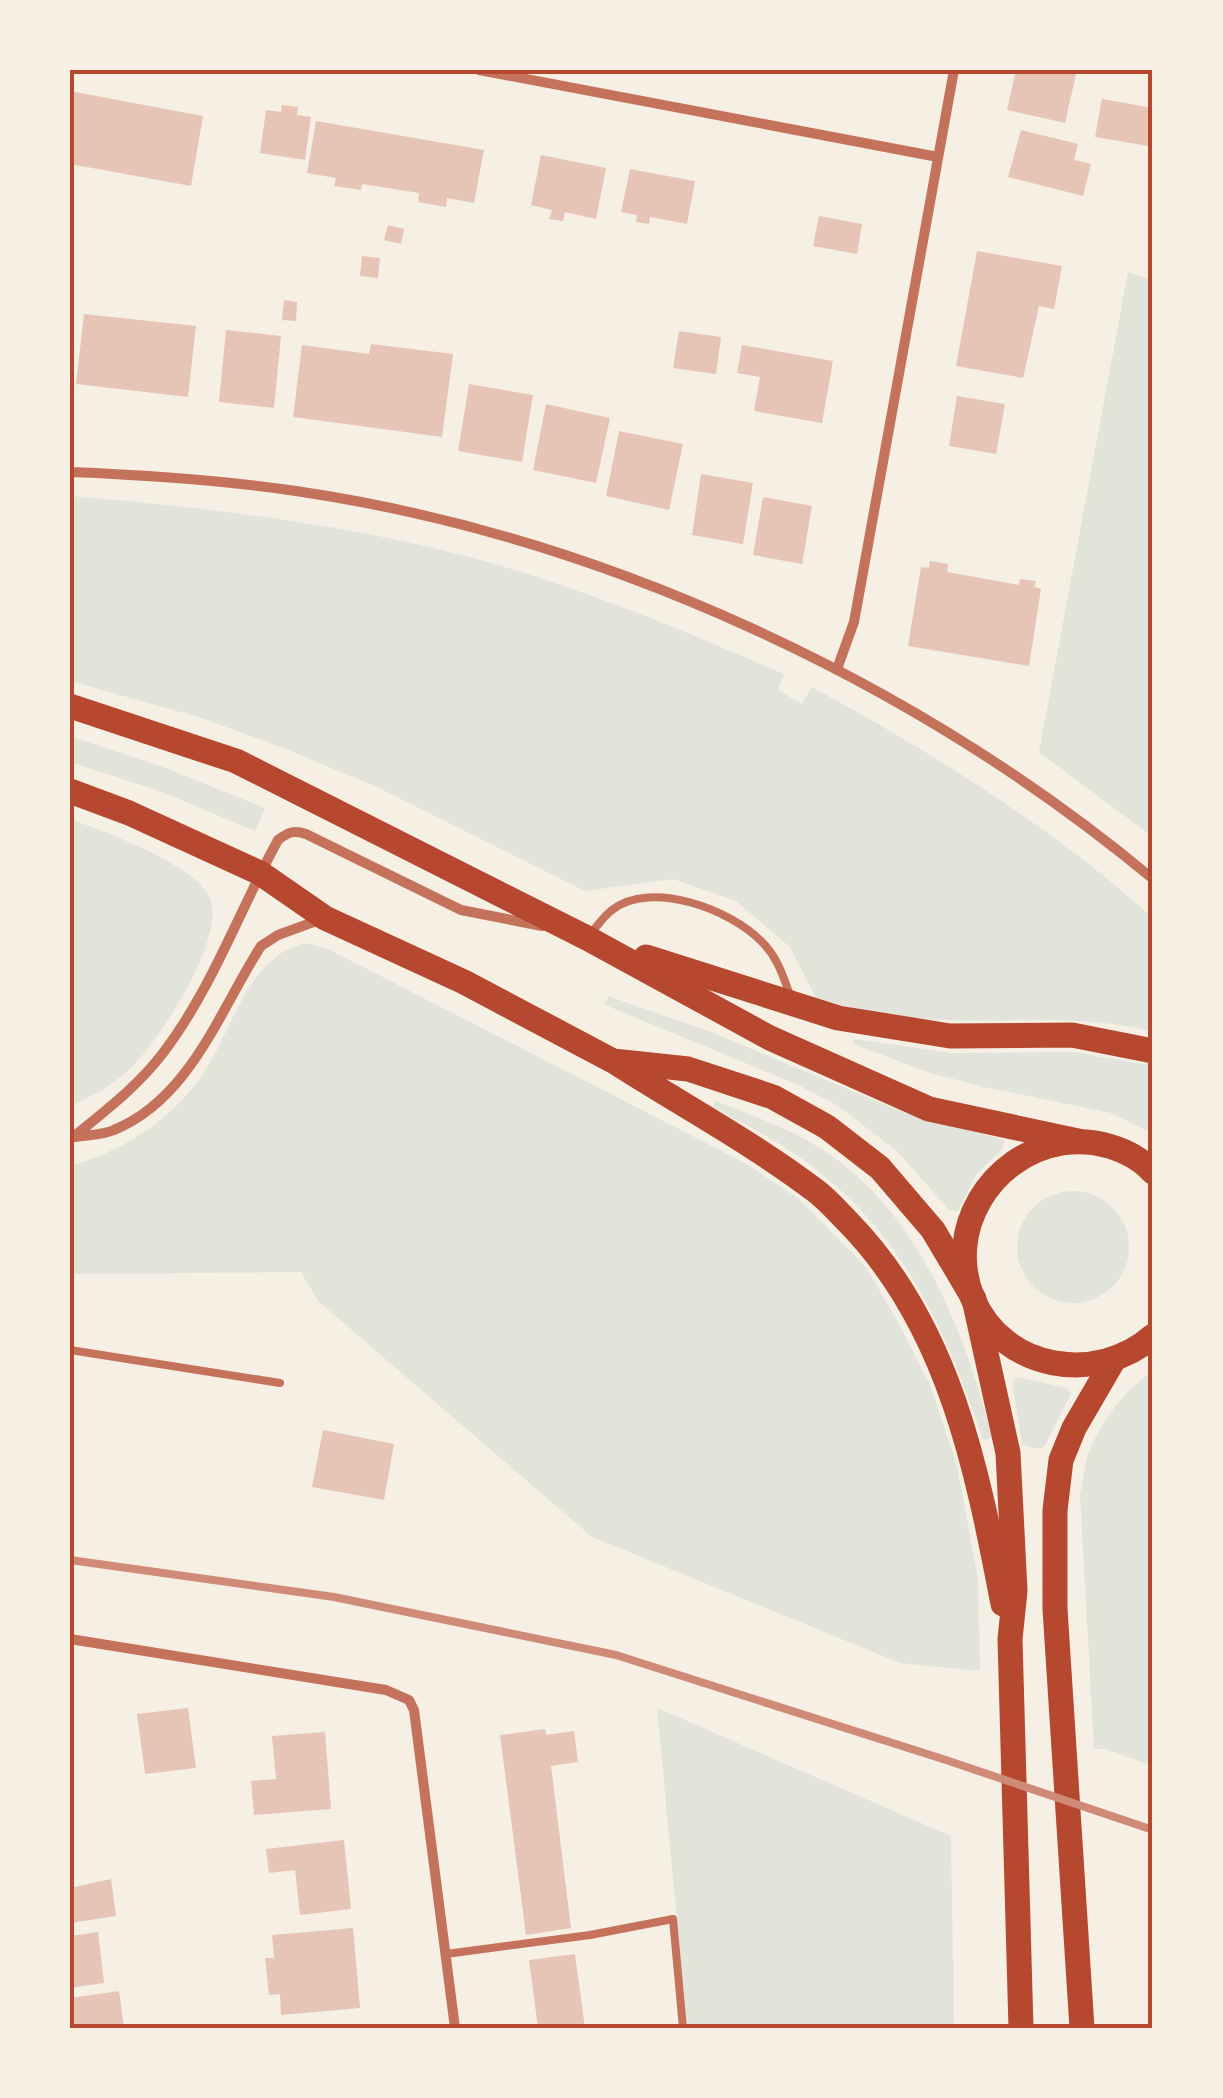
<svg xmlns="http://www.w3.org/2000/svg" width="1223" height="2098" font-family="Arial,sans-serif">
  <rect width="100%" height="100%" fill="#f6efe4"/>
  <g fill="#e2e4dc">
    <polygon points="1128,272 1153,280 1153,837 1039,752"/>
    <path d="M 70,496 C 202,507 333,522 462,555 C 573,584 679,628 784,674 L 778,690 L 802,704 L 812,687 C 933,753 1050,826 1153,918 L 1153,1032 C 1075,1011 994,1026 914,1018 C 881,1015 848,1007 816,998 L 790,947 L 736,901 L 673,879 L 585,891 L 375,786 L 278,746 L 198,717 L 70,681 Z"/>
    <polygon points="70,736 163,767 265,808 255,831 159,791 70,762"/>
    <path d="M 70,819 C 104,831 193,864 209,896 C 229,936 158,1042 129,1070 C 112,1086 91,1097 70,1106 Z"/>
    <path d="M 305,943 L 328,949 L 745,1163 L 798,1198 L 866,1267 L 898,1322 L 930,1385 L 957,1466 L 978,1579 L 980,1671 L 900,1663 L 592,1537 L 318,1301 L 301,1272 L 70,1274 L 70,1166 C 124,1151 173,1119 205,1071 C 233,1027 249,956 305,943 Z"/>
    <polygon points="608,996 711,1032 905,1113 1004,1140 1003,1148 976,1175 958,1211 950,1211 897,1151 835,1104 796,1084 605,1005"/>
    <polygon points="855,1039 952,1053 1075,1052 1153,1066 1153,1134 1111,1113 984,1087 930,1073 853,1044"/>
    <path d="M 716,1101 C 759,1118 802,1133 839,1161 C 924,1226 967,1338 992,1438 L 983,1440 C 945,1326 901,1228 799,1157 C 772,1138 742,1123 713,1107 Z"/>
    <circle cx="1073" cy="1247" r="56"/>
    <path d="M 1153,1371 L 1153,1766 L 1106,1749 L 1094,1749 L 1080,1495 C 1083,1482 1084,1467 1088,1455 C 1099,1424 1126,1388 1153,1371 Z"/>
    <polygon points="1018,1377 1067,1388 1071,1394 1045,1445 1040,1449 1022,1445 1012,1381"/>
    <polygon points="657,1708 951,1836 954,2028 687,2028"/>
  </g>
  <g fill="#e6c5b7">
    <polygon points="1016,70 1077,70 1065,123 1007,110"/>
    <polygon points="70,91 203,116 191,186 70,164"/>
    <polygon points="1102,99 1153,108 1148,146 1095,137"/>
    <polygon points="282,105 298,107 297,115 311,117 305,160 260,153 266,110 281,112"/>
    <polygon points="316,121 484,150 474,203 447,198 446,207 418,202 419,193 362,184 361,190 334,186 336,178 307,173"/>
    <polygon points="1021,130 1078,144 1074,160 1091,164 1083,196 1008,177"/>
    <polygon points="541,155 606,168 596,219 565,212 563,221 549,219 552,210 531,205"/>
    <polygon points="630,169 695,181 687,224 650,217 649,224 636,222 637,215 621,212"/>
    <polygon points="819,216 862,224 857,254 813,246"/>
    <polygon points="388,225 404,229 401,244 384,240"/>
    <polygon points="977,251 1062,266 1054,309 1039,306 1023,378 956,366"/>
    <polygon points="362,256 380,258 378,278 360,276"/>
    <polygon points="284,300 297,302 296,321 282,320"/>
    <polygon points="84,314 196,326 188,397 76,384"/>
    <polygon points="226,330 281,336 274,408 219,402"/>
    <polygon points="679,331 721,337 716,374 673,368"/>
    <polygon points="371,344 453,354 442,437 293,417 302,345 369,354"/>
    <polygon points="742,345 833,361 822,423 754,411 760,377 737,373"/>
    <polygon points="469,384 533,395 522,462 458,451"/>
    <polygon points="957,396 1005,404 996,454 949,446"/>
    <polygon points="546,404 610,418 596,483 533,470"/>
    <polygon points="619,431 683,444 669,510 606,496"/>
    <polygon points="701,474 753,483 743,544 692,535"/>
    <polygon points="763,497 812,506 802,564 753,555"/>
    <polygon points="930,561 948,564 947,572 1019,585 1020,579 1036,581 1034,587 1041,589 1029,666 908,646 921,567 929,568"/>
    <polygon points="323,1430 394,1444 384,1500 312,1487"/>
    <polygon points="188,1708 196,1768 145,1774 137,1714"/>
    <polygon points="545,1729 546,1735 574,1731 578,1762 551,1766 571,1928 526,1935 500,1735"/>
    <polygon points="325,1732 331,1809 254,1815 251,1781 276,1779 272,1736"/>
    <polygon points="344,1840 351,1909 300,1915 295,1870 269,1873 266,1849"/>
    <polygon points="111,1879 116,1916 70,1923 70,1888"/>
    <polygon points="353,1928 360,2008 281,2015 280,1994 269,1995 265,1958 274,1958 272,1935"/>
    <polygon points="98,1932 104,1983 70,1988 70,1936"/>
    <polygon points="575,1954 585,2028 538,2028 529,1960"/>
    <polygon points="119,1991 124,2028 70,2028 70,1998"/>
  </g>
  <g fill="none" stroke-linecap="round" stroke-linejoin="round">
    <g stroke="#c5725c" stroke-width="8">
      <path d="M 591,933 C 598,925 604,916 612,910 C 651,879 731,910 761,941 C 777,956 783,976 790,995"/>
      <polyline points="70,1350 280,1383"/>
      <polyline points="446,1954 590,1935 673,1919 683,2028"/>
    </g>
    <g stroke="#c5725c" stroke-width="10">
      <polyline points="479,70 938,157"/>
      <path d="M 70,472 C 146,475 221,480 296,491 C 603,536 915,681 1153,879"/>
      <polyline points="837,669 854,622 954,70"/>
      <path d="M 76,1137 C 88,1135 103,1135 114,1130 C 190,1099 220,1010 261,946 L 278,935 L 319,920"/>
      <path d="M 72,1138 C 105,1111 138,1086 163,1053 C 212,989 240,909 278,840 C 288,832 294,830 306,834 L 461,910 L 542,926"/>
      <polyline points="70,1639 386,1690 409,1700 414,1710 455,2028"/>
    </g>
    <g stroke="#b5482f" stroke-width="25">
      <polyline points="70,706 236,761 587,938 770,1038 929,1109 1078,1141"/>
      <polyline points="70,791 129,813 260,873 325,918 464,982 613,1061 688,1069 773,1097 827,1127 880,1168 933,1230 974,1299 1008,1453 1015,1591 1010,1639 1021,2028"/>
      <polyline points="646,957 838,1018 950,1036 1072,1035 1153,1051"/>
      <path d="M 618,1064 C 684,1106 754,1144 816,1191 C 828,1200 838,1212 849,1223 C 949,1326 977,1468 1003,1604"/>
      <path d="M 1153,1172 C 1131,1148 1093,1138 1062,1143 C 991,1155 944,1230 973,1299 C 1004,1371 1097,1385 1153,1336"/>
      <polyline points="1082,2028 1055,1609 1055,1510 1061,1460 1074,1428 1113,1361"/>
    </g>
    <polyline stroke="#cf8b77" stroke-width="8" points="70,1560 334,1597 616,1655 946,1760 1153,1830"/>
  </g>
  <rect width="1223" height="2098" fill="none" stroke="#f6efe4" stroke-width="145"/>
  <rect x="72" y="72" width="1078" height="1954" fill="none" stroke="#b5482f" stroke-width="4"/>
</svg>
